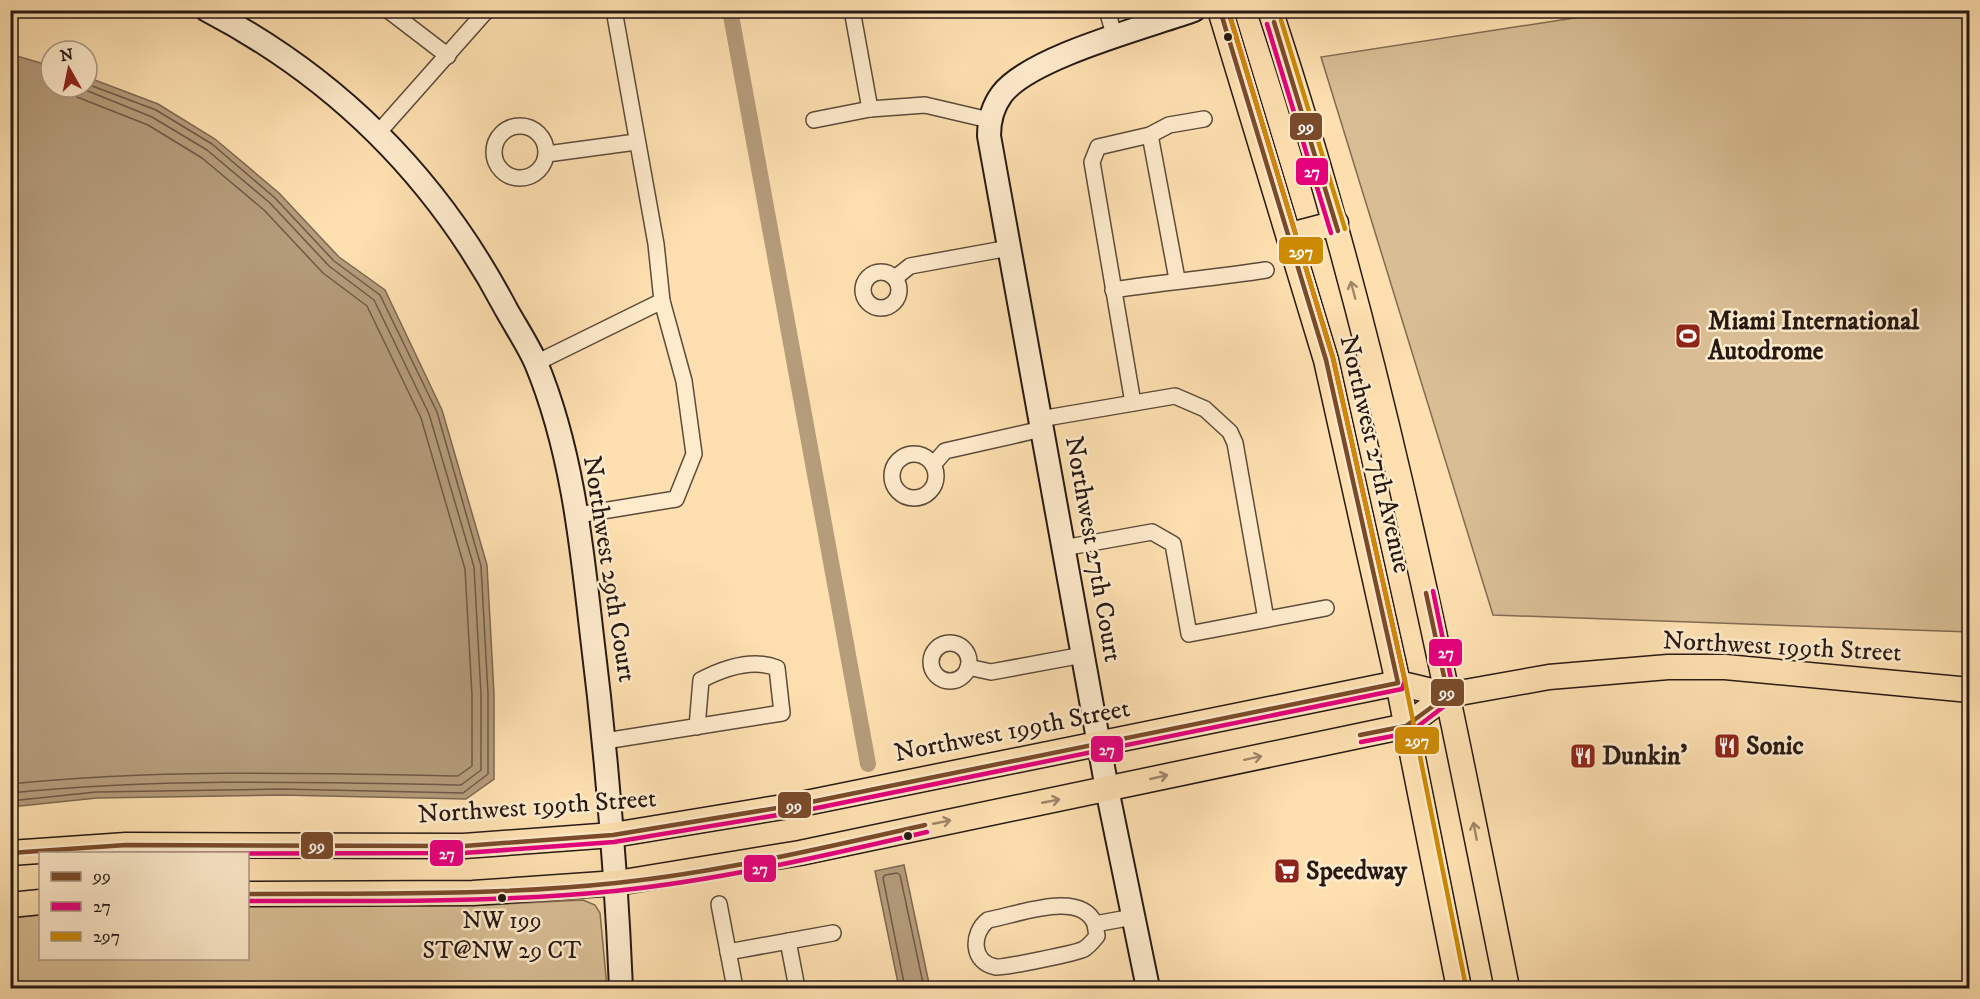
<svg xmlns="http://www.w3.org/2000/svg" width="1980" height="999" font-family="'IM FELL DW Pica',serif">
  <rect width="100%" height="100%" fill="#fee0b0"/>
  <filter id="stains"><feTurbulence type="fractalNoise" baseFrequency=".00333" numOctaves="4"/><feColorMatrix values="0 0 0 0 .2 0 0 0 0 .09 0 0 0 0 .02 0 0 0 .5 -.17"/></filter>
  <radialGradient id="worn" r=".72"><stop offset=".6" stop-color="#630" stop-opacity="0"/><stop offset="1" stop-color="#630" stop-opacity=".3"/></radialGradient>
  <g fill="#d9be95" stroke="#806c54" stroke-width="1.5">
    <polygon points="1619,11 1969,11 1969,632 1493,615 1321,57"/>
    <polygon points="583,900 595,905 600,913 607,988 11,988 10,918 40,915 40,958 248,958 248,904 486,905"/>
  </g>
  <g fill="#b59c7b" stroke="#7c6852" stroke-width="1.5">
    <polygon points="10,54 51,66 51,87 87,87 87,77 158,104 215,139 279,193 339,257 385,290 442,410 487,565 494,694 494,779 466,799 280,795 97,798 11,807"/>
    <polygon points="904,865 930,988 899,988 875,871"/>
  </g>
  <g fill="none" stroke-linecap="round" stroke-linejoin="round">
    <g stroke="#6e5a48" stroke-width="1.5">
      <path d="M 10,784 C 159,769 308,773 458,776 L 472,766 L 472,695 L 465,569 L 421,418 L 367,306 L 323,273 L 264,210 L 202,158 L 148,125 L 77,97 L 67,87"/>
      <path d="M 10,793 C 160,778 310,782 461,785 L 481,770 L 481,695 L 474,567 L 429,414 L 374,300 L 329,266 L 270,203 L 207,150 L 152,117 L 78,87"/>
      <polyline points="10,801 96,792 280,789 463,793 488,774 488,694 481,566 437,412 380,295 334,261 275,198 212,144 156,110 87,84"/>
      <polyline points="905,988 883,878 885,875 897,873 900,875 924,988"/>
    </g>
    <polyline stroke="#b59c7b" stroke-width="16" points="730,10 868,764"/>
    <defs>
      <g id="street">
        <polyline points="388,10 448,56"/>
        <polyline points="852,10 870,109"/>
        <polyline points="1107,10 1115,38"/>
        <polyline points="814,120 870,109 925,105 989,120"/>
        <circle cx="520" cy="152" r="26"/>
        <polyline points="378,133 487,10"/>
        <polyline points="1150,135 1177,279"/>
        <polyline points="547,154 636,142"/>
        <circle cx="881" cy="290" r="18"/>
        <polyline points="895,278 910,266 1009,248"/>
        <path d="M 1113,290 C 1164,282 1215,278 1266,270"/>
        <polyline points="536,363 662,301"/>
        <polyline points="1133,403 1092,162 1098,147 1150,135 1169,125 1204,119"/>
        <polyline points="1040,419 1175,396 1205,409 1230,432 1235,443 1266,619"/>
        <circle cx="914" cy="476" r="22"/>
        <polyline points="933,465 945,451 1042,429"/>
        <polyline points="578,515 676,499 694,454 684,381 662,301 656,244 614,10"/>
        <polyline points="1063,548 1152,532 1173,544 1189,634 1326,608"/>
        <circle cx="950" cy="662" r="19"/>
        <polyline points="968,667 991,672 1083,655"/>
        <path d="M 605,741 L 782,713 L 777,668 C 752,658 724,668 701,680 L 697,727"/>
        <polyline points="719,904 735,988"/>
        <path d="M 1095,924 L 1097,936 C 1093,941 1089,946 1084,949 C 1077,953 1003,968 996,967 C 971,963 971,933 988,920 C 1017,915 1081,889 1095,924 L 1133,917"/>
        <polyline points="788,941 797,988"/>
        <polyline points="728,952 833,933"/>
      </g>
      <g id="secondary">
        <path d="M 207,10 C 339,79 437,178 506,309 C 516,327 528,345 536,363 C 571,447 581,539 591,628 C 606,748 616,868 621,988"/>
        <path d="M 1148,988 L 1107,789 L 989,136 C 989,121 993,106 1002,94 C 1030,57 1147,27 1194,10"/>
      </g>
      <g id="primary">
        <polyline points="1220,10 1326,360 1398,683 1459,988"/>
        <path d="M 1270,10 C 1376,330 1441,659 1507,988"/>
        <polyline points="1290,235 1336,223"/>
        <polyline points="10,853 126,845 464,846 613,835 801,804 1398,683 1448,695 1549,677 1668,667 1725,667 1970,690"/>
        <polyline points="248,894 473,893 617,883 800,853 1406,726 1448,695"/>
        <polyline points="10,905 40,902"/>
      </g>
    </defs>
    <use href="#street" stroke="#5c4b3b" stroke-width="18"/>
    <use href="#secondary" stroke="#261914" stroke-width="26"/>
    <use href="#primary" stroke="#261914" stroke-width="27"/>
    <use href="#street" stroke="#feebcc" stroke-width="15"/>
    <use href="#secondary" stroke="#feebcc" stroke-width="22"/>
    <use href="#primary" stroke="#fee0b0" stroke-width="24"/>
    <defs>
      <g id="bus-1">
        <polyline points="1274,22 1338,231"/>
        <polyline points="1360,735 1406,726 1448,695 1426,593"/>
        <polyline points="10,853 126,845 464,846 613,835 801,804 1398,683 1326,360 1220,10"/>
        <path d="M 248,894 C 371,893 494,896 616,883 C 721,872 823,848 925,825"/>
      </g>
      <g id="bus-2">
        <polyline points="1267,24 1331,233"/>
        <polyline points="1361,742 1409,733 1455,698 1433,591"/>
        <polyline points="112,854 464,853 614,842 802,811 1402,689 1405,681 1333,358 1228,10"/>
        <path d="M 248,901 C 370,901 493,903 615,891 C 720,880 824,856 927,832"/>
      </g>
      <g id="bus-3">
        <polyline points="1228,10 1333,358 1405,681 1466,987"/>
        <polyline points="1281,20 1345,229"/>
      </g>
    </defs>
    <use href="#bus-1" stroke="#feebcc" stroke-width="9"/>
    <use href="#bus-2" stroke="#feebcc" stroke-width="9"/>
    <use href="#bus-3" stroke="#feebcc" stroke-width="9"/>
    <use href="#bus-1" stroke="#7a4b2a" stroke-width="4.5"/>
    <use href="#bus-2" stroke="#e5007d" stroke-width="4.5"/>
    <use href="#bus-3" stroke="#cd8a04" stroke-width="4.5"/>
  </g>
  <defs><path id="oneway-shaft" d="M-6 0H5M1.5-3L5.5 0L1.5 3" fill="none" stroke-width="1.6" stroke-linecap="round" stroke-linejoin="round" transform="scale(1.5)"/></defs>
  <g stroke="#9d866a">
    <use href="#oneway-shaft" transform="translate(1353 290) rotate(-105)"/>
    <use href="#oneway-shaft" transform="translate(1253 758) rotate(-12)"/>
    <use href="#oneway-shaft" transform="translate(1159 777) rotate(-13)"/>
    <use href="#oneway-shaft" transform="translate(1051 801) rotate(-11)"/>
    <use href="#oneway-shaft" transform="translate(942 822) rotate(-11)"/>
    <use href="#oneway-shaft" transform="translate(1475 831) rotate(-101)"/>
  </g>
  <defs>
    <symbol id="stadium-square" viewBox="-11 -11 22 22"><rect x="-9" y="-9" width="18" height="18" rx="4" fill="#8f2418" stroke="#feebcc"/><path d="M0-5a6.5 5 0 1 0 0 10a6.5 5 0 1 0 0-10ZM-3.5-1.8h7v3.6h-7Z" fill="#fff"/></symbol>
    <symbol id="restaurant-square" viewBox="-11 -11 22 22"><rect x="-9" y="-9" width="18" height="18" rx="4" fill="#8f2418" stroke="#feebcc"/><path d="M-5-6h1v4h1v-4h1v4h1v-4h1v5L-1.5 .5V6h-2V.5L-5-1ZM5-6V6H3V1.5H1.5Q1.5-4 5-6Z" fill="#fff"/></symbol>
    <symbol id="supermarket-square" viewBox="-11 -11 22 22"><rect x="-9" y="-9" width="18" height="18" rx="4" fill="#8f2418" stroke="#feebcc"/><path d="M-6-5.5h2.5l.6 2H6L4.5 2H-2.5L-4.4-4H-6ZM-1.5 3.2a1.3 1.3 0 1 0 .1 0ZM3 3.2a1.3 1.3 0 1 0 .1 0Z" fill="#fff"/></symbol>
  </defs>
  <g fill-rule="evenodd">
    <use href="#stadium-square" x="1673" y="321" width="30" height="30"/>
    <use href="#restaurant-square" x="1712" y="731" width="30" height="30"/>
    <use href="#restaurant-square" x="1568" y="741" width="30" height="30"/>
    <use href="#supermarket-square" x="1272" y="856" width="30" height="30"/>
  </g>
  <g fill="#261914" stroke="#feebcc" stroke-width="2">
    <circle cx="1228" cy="37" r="5"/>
    <circle cx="908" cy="836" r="5"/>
    <circle cx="502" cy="898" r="5"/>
  </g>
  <g text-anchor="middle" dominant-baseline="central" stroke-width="5" stroke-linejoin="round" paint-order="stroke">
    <g font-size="24" fill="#261914" stroke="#feebcc">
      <text x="502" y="921">NW 199<tspan x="502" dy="30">ST@NW 29 CT</tspan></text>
    </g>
    <g font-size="26" font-weight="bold" fill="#261914" stroke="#feebcc" text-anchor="start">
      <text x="1708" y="321">Miami International<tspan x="1708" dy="30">Autodrome</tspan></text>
      <text x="1746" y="746">Sonic</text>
      <text x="1602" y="756">Dunkin'</text>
      <text x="1306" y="871">Speedway</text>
    </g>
    <g font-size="26" fill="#261914" stroke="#feebcc">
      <text transform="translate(1375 454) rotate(77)">Northwest 27th Avenue</text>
      <text transform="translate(1093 549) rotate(80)">Northwest 27th Court</text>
      <text transform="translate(609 569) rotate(81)">Northwest 29th Court</text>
      <text transform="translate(1782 647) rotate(3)">Northwest 199th Street</text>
      <text transform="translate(1012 731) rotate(-11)">Northwest 199th Street</text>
      <text transform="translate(537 807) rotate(-4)">Northwest 199th Street</text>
    </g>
  </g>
  <g stroke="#feebcc" stroke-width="2">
    <rect x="1289" y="112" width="34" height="29" rx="6" fill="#7a4b2a"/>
    <rect x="1295" y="157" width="34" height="29" rx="6" fill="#e5007d"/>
    <rect x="1278" y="236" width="46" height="29" rx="6" fill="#cd8a04"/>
    <rect x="1428" y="638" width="35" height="29" rx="6" fill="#e5007d"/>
    <rect x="1430" y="678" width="35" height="29" rx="6" fill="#7a4b2a"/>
    <rect x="1394" y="726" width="46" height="29" rx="6" fill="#cd8a04"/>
    <rect x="1090" y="735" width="34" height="28" rx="6" fill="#e5007d"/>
    <rect x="777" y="791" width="35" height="28" rx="6" fill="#7a4b2a"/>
    <rect x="300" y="831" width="34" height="29" rx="6" fill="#7a4b2a"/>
    <rect x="429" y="839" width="35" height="28" rx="6" fill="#e5007d"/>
    <rect x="743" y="854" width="34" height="29" rx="6" fill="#e5007d"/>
  </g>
  <g font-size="16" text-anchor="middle" font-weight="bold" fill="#fff">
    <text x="1306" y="132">99</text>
    <text x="1312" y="177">27</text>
    <text x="1301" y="257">297</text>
    <text x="1446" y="658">27</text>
    <text x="1447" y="698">99</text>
    <text x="1417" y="746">297</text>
    <text x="1107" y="755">27</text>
    <text x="794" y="811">99</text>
    <text x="317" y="851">99</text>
    <text x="447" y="859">27</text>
    <text x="760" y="874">27</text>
  </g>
  <rect width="1980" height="999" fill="none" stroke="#fee0b0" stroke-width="36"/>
  <rect x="12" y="12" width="1956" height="975" fill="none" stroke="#261914" stroke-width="3"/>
  <rect x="18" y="18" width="1944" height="963" fill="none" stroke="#261914" stroke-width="1.5"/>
  <rect x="39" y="852" width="210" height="108" fill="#feebcc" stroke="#a89782" stroke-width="1.5"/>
  <rect x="51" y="872" width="30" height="9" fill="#7a4b2a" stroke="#a89782" stroke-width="1.5"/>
  <text x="93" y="882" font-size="18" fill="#261914">99</text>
  <rect x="51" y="902" width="30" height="9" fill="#e5007d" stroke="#a89782" stroke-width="1.5"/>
  <text x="93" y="912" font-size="18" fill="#261914">27</text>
  <rect x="51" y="932" width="30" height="9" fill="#cd8a04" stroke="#a89782" stroke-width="1.5"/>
  <text x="93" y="942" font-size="18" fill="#261914">297</text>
  <g transform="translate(69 69) rotate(351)"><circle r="28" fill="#feebcc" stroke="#a89782" stroke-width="1.5"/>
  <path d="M0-4.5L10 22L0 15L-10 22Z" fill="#8f2418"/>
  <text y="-9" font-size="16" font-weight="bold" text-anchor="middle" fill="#261914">N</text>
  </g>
  <rect width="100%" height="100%" filter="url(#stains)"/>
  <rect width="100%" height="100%" fill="url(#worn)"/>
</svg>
